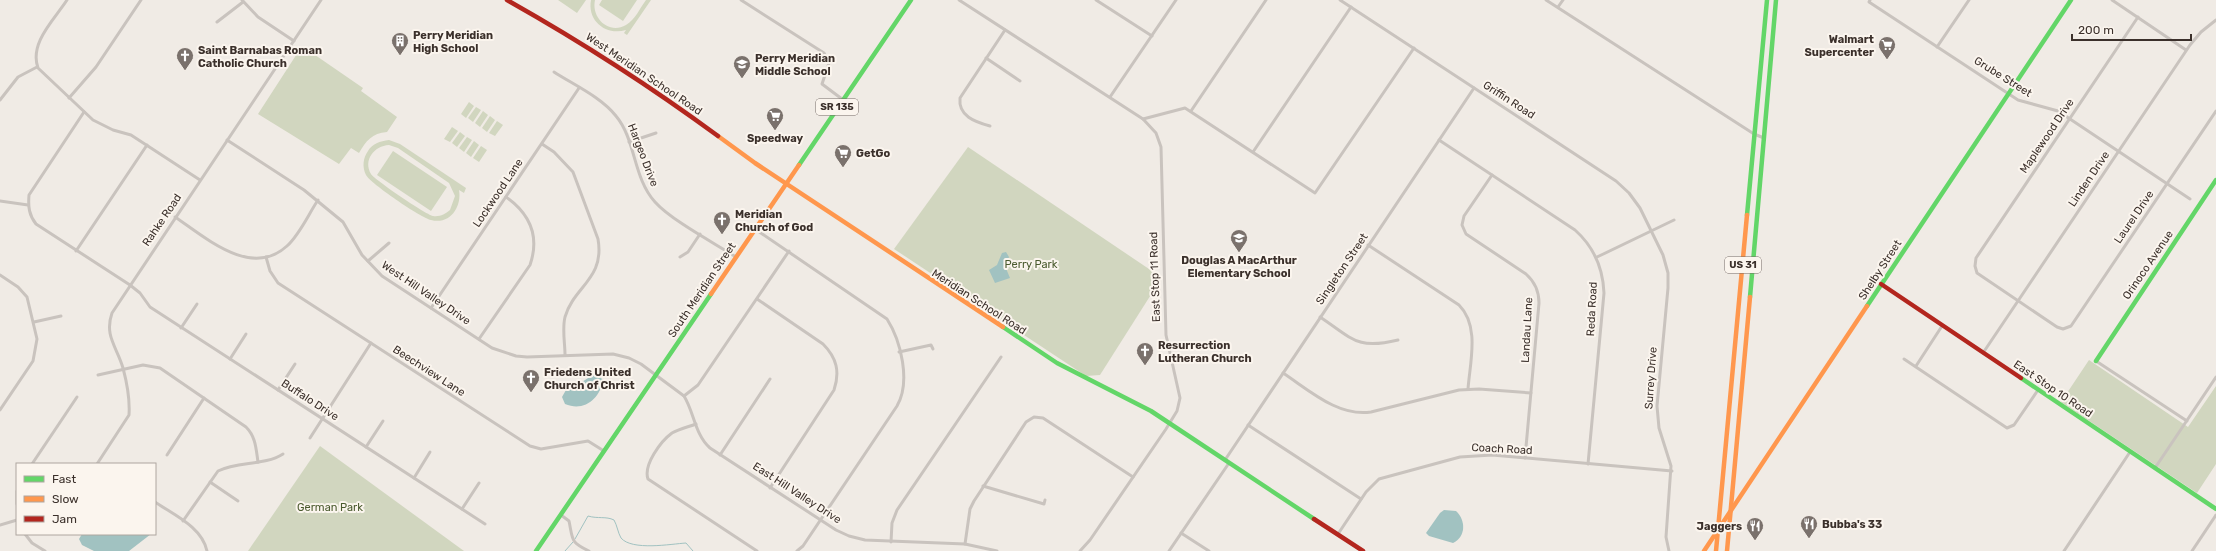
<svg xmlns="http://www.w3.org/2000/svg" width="2216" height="551" font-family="Rubik,sans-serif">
  <rect width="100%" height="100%" fill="#f0ebe5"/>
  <g fill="#d1d6bf" fill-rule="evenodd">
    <polygon points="558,0 586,0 577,13"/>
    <path d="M 591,0 L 595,0 C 591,18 609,35 626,25 C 635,20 640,8 646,0 L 651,0 L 627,35 L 624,33 L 626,30 C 606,36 587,21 591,0 Z"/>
    <polygon points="602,0 637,0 623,21 599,5"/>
    <path d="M 302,46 L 363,88 L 361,91 L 397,117 L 387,132 C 372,133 366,141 359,153 L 351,148 L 339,164 L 258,114 Z"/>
    <polygon points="469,102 474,106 466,118 461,114"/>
    <polygon points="476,107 481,110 473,122 468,118"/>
    <polygon points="483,111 488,115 480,127 475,123"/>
    <polygon points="490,116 495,120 487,132 482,128"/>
    <polygon points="497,121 503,125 495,136 489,133"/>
    <polygon points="452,127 458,131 450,142 444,139"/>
    <polygon points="460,132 465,136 457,147 452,143"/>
    <polygon points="467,137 472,140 464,152 459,148"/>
    <path d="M 389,140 L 400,144 L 466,188 L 464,193 L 459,190 C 462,207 450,225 431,220 C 421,218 370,183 366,175 C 362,167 363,158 368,151 C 372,144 380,141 389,140 ZM 389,145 L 398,148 L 449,183 L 455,196 L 450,210 C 445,214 440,217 433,216 C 425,214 375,180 371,174 C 363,160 374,146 389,145 Z"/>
    <polygon points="474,141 479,145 471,157 466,153"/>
    <polygon points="481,146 487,150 479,162 473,158"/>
    <polygon points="968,147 1152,271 1159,282 1100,375 1086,376 894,249"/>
    <polygon points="393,151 447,187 431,211 377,175"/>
    <polygon points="2089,360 2188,427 2216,386 2216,464 2197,493 2061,402"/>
    <polygon points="320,446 464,551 248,551"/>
  </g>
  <g fill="#a1c2c1">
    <polygon points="1006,252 1009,257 1005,266 1010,278 995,283 989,270 997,265 1002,253"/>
    <path d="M 596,373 L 603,380 C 600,399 584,412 565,404 L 562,397 L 566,390 L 574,387 Z"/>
    <path d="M 1444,510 L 1456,511 C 1466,520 1466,537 1453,543 L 1429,536 L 1426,533 L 1440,513 Z"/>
    <polygon points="82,534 151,534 129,551 94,551 82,545 79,539"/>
  </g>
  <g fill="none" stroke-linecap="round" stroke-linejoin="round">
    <g stroke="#a1c2c1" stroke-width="1">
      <path d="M 575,539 L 588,516 C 598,519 606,516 614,520 C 617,525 618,533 621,538 C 632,551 671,544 686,543 L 693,551"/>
      <polyline points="565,551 573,542"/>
    </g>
    <g stroke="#c9c3be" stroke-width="3">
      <path d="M 67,0 C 54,20 29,43 38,68 L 93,120 L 113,130 L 131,135 L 200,180"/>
      <polyline points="242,0 258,17 294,41"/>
      <polyline points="741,0 824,53 829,63 822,84 842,99"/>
      <polyline points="959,0 1143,119 1156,133 1161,147 1166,335 1180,398 1177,411 1166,429 1090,540 1080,551"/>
      <polyline points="1096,0 1152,36"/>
      <polyline points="1340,0 1616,181 1629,193 1640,208 1663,255 1668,273 1668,288 1657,406 1659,428 1671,466 1666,537 1669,551"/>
      <polyline points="1546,0 1754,134 1764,138"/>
      <polyline points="1870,0 1869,2 2018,100 2058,111 2190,199"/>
      <polyline points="2112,0 2186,50"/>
      <polyline points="1558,7 1563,0"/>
      <polyline points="2138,17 1976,258 1975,266 1977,273 2057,327 2063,329 2071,326 2216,111"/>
      <polyline points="217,22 243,2"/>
      <polyline points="1937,47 1969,0"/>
      <polyline points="986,58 1020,81"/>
      <path d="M 554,72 C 574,85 601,97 616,116 C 636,140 633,178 655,202 C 671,220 714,243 736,257"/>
      <polyline points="1110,97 1176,0"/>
      <polyline points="69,98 96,67 141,0"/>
      <polyline points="0,100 18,77 37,67"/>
      <polyline points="1191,111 1266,0"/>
      <path d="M 84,112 L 29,195 C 28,207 29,215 36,224 L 130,285 L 140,293 L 150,307 L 485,524"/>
      <polyline points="1143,119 1185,108 1315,193 1414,48"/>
      <path d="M 990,126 C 975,122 958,116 960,98 L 1005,30"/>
      <path d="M 227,140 L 304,190 L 343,222 L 362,255 L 382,276 L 492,348 L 516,356 L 527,357 L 613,354 L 629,358 L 641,364 L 684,396 C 694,412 695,435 710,448 L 836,530 L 849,536 L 865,540 L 965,544 L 997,551"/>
      <path d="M 1439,140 L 1575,230 C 1594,247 1603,267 1604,293 L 1588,464"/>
      <polyline points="629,142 656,133"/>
      <path d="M 542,144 L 554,152 L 573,172 L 598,239 C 605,279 574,286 565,317 C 562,329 565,343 565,355"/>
      <polyline points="1253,152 1351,7"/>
      <path d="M 1492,175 L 1464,216 L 1462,225 L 1466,234 L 1526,274 C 1535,282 1539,291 1539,303 L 1525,458"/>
      <polyline points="0,201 28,205"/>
      <path d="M 175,217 C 205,237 251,279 287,246 C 300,234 308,215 318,200"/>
      <path d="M 755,229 L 887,319 C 901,341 911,382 897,406 L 803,546 L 797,551"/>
      <path d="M 1368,245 L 1459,305 C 1480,326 1470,362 1468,389"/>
      <polyline points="76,251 147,145"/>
      <polyline points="266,257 270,271 278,283 530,446 541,449 588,441 604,451"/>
      <polyline points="680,257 688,252 700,234"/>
      <polyline points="1597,257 1674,220"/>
      <polyline points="368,261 389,243"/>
      <polyline points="0,275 18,287 27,297 37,339 33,361 0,410"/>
      <path d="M 757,299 L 823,344 C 837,358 840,372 834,390 L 770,488"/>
      <polyline points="431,308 579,88"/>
      <path d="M 1320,317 C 1353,339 1357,350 1398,340"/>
      <polyline points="34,322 61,316"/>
      <polyline points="181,328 197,304"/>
      <path d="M 479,339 L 530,265 C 540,236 530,214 506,197"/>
      <polyline points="899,352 931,345 933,349"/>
      <polyline points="1983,353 2190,45 2201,32 2216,20"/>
      <polyline points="230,359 246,334"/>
      <polyline points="1904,359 2007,428 2014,425 2038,390"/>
      <polyline points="2096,361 2187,421"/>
      <polyline points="1916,366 1942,326"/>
      <path d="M 1283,373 C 1309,390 1338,417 1371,412 L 1459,390 L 1479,389 L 1531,393"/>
      <path d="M 98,375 L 143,365 L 160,368 L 246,427 C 256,437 256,449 258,462"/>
      <polyline points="278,390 295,364"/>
      <polyline points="684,396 698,385 789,251"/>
      <path d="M 696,424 C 688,427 679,429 672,433 C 661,441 643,465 648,479 L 757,551"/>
      <polyline points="1248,425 1361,499"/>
      <polyline points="310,438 371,343"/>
      <polyline points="366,447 383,421"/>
      <polyline points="167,455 204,398"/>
      <polyline points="720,455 770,379"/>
      <polyline points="1225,460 1474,88"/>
      <polyline points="32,464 77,397"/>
      <path d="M 97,464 L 129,415 C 130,400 127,383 123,368 C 117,347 104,336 112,313 L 321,0"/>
      <polyline points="2155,468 2216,377"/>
      <polyline points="414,478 430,452"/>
      <polyline points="210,482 238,501"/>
      <polyline points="983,486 1044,504 1045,500"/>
      <polyline points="17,491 17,504"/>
      <path d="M 155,502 C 174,515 202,527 207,551"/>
      <polyline points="462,509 479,483"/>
      <path d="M 561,515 L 569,521 C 573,540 570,542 589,551"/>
      <path d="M 183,521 L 218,471 C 238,461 264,466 283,454"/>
      <polyline points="0,525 17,520"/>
      <polyline points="1181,533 1209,551"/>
      <polyline points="25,534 32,543 45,551"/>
      <polyline points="1338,534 1366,492 1379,479 1460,457 1492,455 1672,471"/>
      <polyline points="891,542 892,523 897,510 1001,357"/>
      <polyline points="965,544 970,509 974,501 1026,422 1034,417 1043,418 1133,477"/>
      <polyline points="1169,551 1229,463"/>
      <polyline points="2064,551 2130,452"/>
      <polyline points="2192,551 2216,515"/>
    </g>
    <g stroke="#63d668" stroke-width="4.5">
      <polyline points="799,165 911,0"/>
      <polyline points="1747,215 1767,0"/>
      <polyline points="1750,297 1776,0"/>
      <polyline points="1867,306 2071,0"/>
      <polyline points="1003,327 1057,363 1151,411 1314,519"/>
      <polyline points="2096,361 2216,180"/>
      <polyline points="2021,378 2216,509"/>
      <polyline points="536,551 711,294"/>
    </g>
    <g stroke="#ff974d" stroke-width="4.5">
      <polyline points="718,136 755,163 1003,327"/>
      <polyline points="711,294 799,165"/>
      <polyline points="1704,551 1867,306"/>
      <polyline points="1716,551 1747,215"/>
      <polyline points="1727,551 1750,297"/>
    </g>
    <g stroke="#b3261e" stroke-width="4.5">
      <path d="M 507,0 C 580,41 650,86 718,136"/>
      <polyline points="1881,284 2021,378"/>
      <polyline points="1314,519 1363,551"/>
    </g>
  </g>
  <defs>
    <symbol id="building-pin" viewBox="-11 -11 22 30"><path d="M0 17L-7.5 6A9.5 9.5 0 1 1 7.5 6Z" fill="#7a716c" stroke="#fbf5ee"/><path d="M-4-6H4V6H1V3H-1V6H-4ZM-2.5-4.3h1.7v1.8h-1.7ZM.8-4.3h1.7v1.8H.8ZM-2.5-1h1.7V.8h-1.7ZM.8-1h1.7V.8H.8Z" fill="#fff"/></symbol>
    <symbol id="supermarket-pin" viewBox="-11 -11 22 30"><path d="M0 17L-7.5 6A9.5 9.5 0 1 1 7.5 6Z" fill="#7a716c" stroke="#fbf5ee"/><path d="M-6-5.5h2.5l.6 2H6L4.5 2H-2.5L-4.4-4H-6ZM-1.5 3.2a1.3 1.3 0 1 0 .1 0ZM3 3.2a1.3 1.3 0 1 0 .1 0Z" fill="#fff"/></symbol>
    <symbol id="church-pin" viewBox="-11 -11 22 30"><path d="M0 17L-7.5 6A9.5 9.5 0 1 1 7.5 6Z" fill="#7a716c" stroke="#fbf5ee"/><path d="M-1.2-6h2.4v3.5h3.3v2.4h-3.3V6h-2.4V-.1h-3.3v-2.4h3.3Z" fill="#fff"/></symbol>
    <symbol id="school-pin" viewBox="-11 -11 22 30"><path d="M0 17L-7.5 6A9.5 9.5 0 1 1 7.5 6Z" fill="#7a716c" stroke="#fbf5ee"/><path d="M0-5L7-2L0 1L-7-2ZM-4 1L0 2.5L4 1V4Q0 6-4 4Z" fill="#fff"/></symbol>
    <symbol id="restaurant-pin" viewBox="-11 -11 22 30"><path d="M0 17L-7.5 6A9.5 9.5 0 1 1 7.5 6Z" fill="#7a716c" stroke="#fbf5ee"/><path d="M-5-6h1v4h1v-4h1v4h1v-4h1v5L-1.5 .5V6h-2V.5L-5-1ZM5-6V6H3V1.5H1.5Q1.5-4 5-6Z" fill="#fff"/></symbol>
  </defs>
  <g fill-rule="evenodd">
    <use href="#building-pin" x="390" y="31" width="20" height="27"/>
    <use href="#supermarket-pin" x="1877" y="35" width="20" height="27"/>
    <use href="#church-pin" x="175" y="46" width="20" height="27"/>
    <use href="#school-pin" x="732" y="54" width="20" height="27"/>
    <use href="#supermarket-pin" x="765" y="106" width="20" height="27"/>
    <use href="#supermarket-pin" x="833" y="143" width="20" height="27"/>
    <use href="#church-pin" x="712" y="210" width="20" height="27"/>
    <use href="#school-pin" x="1229" y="228" width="20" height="27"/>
    <use href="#church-pin" x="1135" y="341" width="20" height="27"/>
    <use href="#church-pin" x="521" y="368" width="20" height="27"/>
    <use href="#restaurant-pin" x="1799" y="514" width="20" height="27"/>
    <use href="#restaurant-pin" x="1745" y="516" width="20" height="27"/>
  </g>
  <g text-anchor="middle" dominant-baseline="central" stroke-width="4" stroke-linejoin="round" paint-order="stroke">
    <g fill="#fbf5ee" stroke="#756b66" stroke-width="1">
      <rect x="816" y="99" width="42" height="16" rx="3"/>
      <rect x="1725" y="257" width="36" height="16" rx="3"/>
    </g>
    <g font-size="10" font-weight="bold" fill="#3b302b">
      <text x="837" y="107">SR 135</text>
      <text x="1743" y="265">US 31</text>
    </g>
    <g font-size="11" font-weight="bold" fill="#3b302b" stroke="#fbf5ee" text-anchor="start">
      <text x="413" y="35">Perry Meridian<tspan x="413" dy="13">High School</tspan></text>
      <text x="1874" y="39" text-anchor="end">Walmart<tspan x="1874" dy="13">Supercenter</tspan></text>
      <text x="198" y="50">Saint Barnabas Roman<tspan x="198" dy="13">Catholic Church</tspan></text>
      <text x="755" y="58">Perry Meridian<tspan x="755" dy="13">Middle School</tspan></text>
      <text x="775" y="138" text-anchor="middle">Speedway</text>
      <text x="856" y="153">GetGo</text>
      <text x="735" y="214">Meridian<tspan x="735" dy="13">Church of God</tspan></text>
      <text x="1239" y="260" text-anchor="middle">Douglas A MacArthur<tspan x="1239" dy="13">Elementary School</tspan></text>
      <text x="1158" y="345">Resurrection<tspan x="1158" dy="13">Lutheran Church</tspan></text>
      <text x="544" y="372">Friedens United<tspan x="544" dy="13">Church of Christ</tspan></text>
      <text x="1822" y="524">Bubba's 33</text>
      <text x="1742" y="526" text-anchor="end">Jaggers</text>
    </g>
    <g font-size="11" fill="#3b302b" stroke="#fbf5ee">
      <text transform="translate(644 74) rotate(34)">West Meridian School Road</text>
      <text transform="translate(2003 77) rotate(32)">Grube Street</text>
      <text transform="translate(1509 100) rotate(33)">Griffin Road</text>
      <text transform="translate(2047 136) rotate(-56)">Maplewood Drive</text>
      <text transform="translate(643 155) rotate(69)">Hargeo Drive</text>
      <text transform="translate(2089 179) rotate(-56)">Linden Drive</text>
      <text transform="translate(498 193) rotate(-56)">Lockwood Lane</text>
      <text transform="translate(2134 217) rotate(-56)">Laurel Drive</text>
      <text transform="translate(162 220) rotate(-56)">Rahke Road</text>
      <text transform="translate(2148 265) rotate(-56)">Orinoco Avenue</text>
      <text transform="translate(1342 269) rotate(-56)">Singleton Street</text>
      <text transform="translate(1880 270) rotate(-57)">Shelby Street</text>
      <text transform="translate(1155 277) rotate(-92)">East Stop 11 Road</text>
      <text transform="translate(702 290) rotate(-56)">South Meridian Street</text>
      <text transform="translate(426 293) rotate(34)">West Hill Valley Drive</text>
      <text transform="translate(979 302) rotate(33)">Meridian School Road</text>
      <text transform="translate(1592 309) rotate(-87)">Reda Road</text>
      <text transform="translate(1527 330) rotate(-87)">Landau Lane</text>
      <text transform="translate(429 371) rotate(33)">Beechview Lane</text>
      <text transform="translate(1651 378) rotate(-86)">Surrey Drive</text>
      <text transform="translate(2053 389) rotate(34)">East Stop 10 Road</text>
      <text transform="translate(310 400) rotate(33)">Buffalo Drive</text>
      <text transform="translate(1502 449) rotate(3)">Coach Road</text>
      <text transform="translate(797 493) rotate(33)">East Hill Valley Drive</text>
    </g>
    <g font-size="11" fill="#4a5a2e" stroke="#fbf5ee">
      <text x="1031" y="264">Perry Park</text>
      <text x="330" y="507">German Park</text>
    </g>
  </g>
  <rect x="16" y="463" width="140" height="72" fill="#fbf5ee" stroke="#aea6a0"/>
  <rect x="24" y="476" width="20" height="6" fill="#63d668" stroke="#aea6a0"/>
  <text x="52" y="483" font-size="12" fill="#3b302b">Fast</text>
  <rect x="24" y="496" width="20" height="6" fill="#ff974d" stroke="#aea6a0"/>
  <text x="52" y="503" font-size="12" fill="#3b302b">Slow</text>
  <rect x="24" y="516" width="20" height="6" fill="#b3261e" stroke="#aea6a0"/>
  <text x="52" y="523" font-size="12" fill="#3b302b">Jam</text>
  <path d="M2072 34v6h119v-6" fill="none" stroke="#3b302b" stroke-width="2"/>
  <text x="2078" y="34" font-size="12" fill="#3b302b" stroke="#fbf5ee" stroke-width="3" paint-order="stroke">200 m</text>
</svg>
